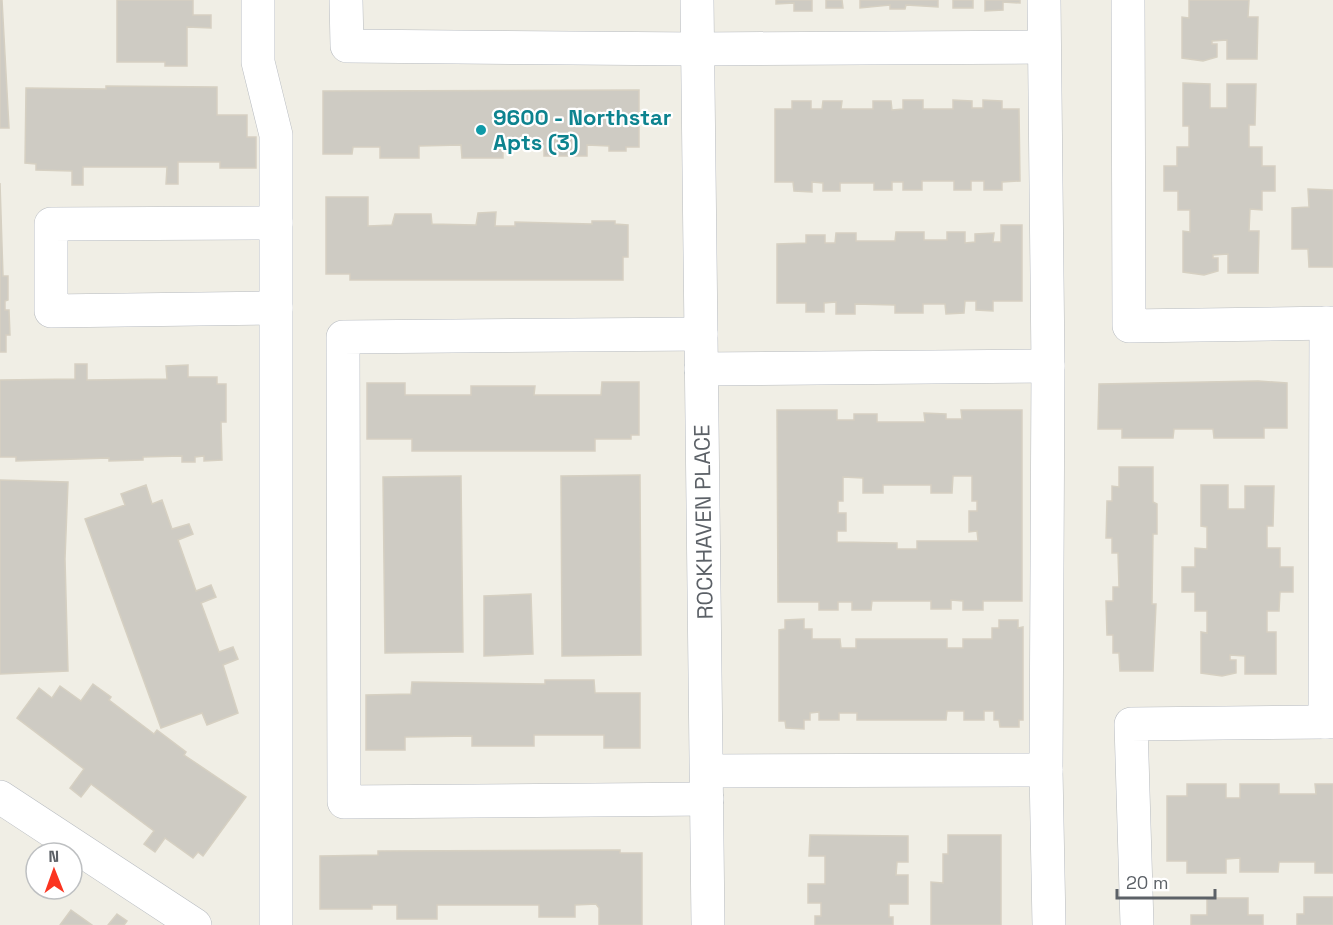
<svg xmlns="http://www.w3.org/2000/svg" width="1333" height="925" font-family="'Space Grotesk',sans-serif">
  <rect width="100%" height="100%" fill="#f0eee5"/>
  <g fill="#cecbc3" stroke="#d6d0c2" stroke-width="1.5" fill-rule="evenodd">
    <polygon points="0,0 2,0 9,128 0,128"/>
    <polygon points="117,0 193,0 193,15 211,15 211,28 187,27 187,66 165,66 165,62 117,62"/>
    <polygon points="776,0 812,0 812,11 794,11 794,3 776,4"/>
    <polygon points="826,0 842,0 843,8 826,8"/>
    <polygon points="860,0 938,0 938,7 906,5 905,9 890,9 890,5 860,8"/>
    <rect x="953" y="0" width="20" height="8"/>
    <polygon points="985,0 1020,0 1020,3 1003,2 1003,10 985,11"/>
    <polygon points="1189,0 1249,0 1248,17 1258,17 1257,59 1227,59 1227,40 1212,41 1212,44 1217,44 1217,57 1203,61 1182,58 1182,17 1189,18"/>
    <polygon points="1183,83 1210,84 1210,108 1227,108 1227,84 1256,84 1255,125 1249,125 1249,147 1262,147 1262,166 1275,166 1275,191 1262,191 1262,210 1250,209 1249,231 1259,231 1258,273 1228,273 1228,254 1213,255 1213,258 1218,258 1218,271 1204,275 1183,272 1183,231 1190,232 1190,210 1178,210 1178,191 1164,191 1164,166 1177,166 1177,147 1189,147 1189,126 1183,126"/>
    <polygon points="106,86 217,87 217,115 247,115 247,137 256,137 256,168 220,168 220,162 178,162 178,184 166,184 167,167 83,167 83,185 72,185 72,171 36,170 36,164 25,163 26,88 106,89"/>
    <polygon points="639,90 639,147 626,147 626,151 609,151 609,146 587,145 587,156 544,156 544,146 503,146 503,158 462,158 461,145 419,146 419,158 380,158 380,147 353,147 352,154 323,154 323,91"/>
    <polygon points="903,100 923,100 923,109 953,109 953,100 972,101 972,108 983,108 983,100 1002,101 1002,109 1019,109 1020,181 1002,182 1002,190 984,190 984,181 971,181 971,190 954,190 954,181 922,181 922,190 903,190 903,182 892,182 892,190 874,190 874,183 840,183 840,191 823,191 823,183 812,182 812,192 794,191 793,182 775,182 775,109 792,109 792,101 811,101 811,109 822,109 823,101 842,101 841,109 873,109 873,101 891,101 892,110 903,109"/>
    <polygon points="0,183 3,276 8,276 8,300 5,301 5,310 9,310 10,335 6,335 6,352 0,352"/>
    <polygon points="1308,189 1333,190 1333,267 1309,267 1308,249 1292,249 1292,208 1309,207"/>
    <polygon points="326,197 368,197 368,226 392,225 395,214 431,214 432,224 476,225 478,213 496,212 495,226 515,226 515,222 592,224 592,221 615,221 615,224 628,225 628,257 623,257 623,280 350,280 350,274 326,274"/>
    <polygon points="1001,225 1022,225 1022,301 993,301 993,311 976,310 976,301 965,301 964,313 946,314 945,304 923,304 923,313 895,313 895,305 855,304 855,314 836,314 836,302 824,303 824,312 806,312 806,303 777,303 777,244 806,243 806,235 825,235 825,243 835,243 836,233 856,233 856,241 895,241 896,232 924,232 924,240 947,240 947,232 965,232 965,243 975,242 975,234 994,233 993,242 1001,242"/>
    <polygon points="75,364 87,364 87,380 167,379 166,366 188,365 188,377 217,377 217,384 226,384 226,422 221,422 222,460 204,461 204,456 195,457 195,462 182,462 182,456 143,457 143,460 109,461 109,458 16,461 16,457 0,457 0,380 75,379"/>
    <polygon points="1258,381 1287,383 1287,428 1264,428 1264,438 1214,438 1213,429 1174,429 1173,438 1122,438 1122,429 1098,429 1099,384"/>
    <polygon points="602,382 639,382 639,435 631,435 631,439 595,439 595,451 412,451 412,439 367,439 367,383 405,383 405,395 471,395 471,386 535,386 534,395 601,395"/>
    <path d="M 777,410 L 837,410 L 837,420 L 854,420 L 854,414 L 877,414 L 877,422 L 925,422 L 924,413 L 946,414 L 946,419 L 962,419 L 961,410 L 1022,410 L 1022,601 L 983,601 L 983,610 L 963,610 L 963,601 L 951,600 L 951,609 L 931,609 L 931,601 L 872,601 L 871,610 L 852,610 L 852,602 L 838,602 L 838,610 L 819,610 L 819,602 L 778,602 ZM 953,476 L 972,476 L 972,501 L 977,501 L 977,511 L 969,511 L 969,532 L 977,531 L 978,541 L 917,541 L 917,549 L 897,549 L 897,543 L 837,542 L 837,531 L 846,531 L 846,513 L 838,513 L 838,501 L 843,501 L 843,477 L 863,478 L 863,493 L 883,493 L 883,485 L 931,485 L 931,493 L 952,493 Z"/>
    <polygon points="1119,467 1153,467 1153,502 1157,504 1157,534 1153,534 1152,604 1156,604 1153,671 1120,671 1119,653 1113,653 1113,635 1107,635 1106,601 1113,601 1113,587 1119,587 1118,553 1112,553 1112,538 1106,538 1107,501 1112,501 1112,486 1119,487"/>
    <polygon points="640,475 641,655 562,656 561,476"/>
    <polygon points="461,476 463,652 385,653 383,477"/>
    <polygon points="0,480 68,482 65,559 68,671 0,674"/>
    <polygon points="146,485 152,504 162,500 172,529 189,524 193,534 178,540 196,591 211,585 216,597 201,603 219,652 233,647 238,659 223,665 238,713 207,725 202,713 161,728 85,519 125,505 121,494"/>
    <polygon points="1201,485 1228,485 1228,509 1245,509 1245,486 1274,486 1273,526 1267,526 1267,548 1280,548 1280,567 1293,567 1293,592 1280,592 1279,611 1267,611 1267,632 1276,632 1276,674 1245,674 1245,656 1230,655 1230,660 1236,660 1236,673 1222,676 1201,673 1201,632 1207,633 1207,611 1195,611 1195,592 1182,592 1182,567 1195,567 1195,548 1207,549 1207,527 1201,526"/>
    <polygon points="531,594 533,654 484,656 484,596"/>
    <polygon points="804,619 804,629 812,629 812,639 840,639 841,648 856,648 856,639 947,639 947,648 963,648 963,639 992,639 992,628 999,628 999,620 1018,620 1018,628 1023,627 1023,720 1019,720 1019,727 1000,727 999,720 994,720 994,711 984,711 984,720 964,720 964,711 947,711 946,720 857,720 857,713 839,713 839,720 819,720 819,712 810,713 810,720 804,720 804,729 786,728 785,721 779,721 779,630 785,629 785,620"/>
    <polygon points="545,680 594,680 595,693 640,693 640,748 604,748 604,735 534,735 534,746 472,746 472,736 405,737 405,750 366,750 366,695 411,694 412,682 545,684"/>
    <polygon points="93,684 111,697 109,700 154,734 157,730 186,752 184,755 246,797 203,856 198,852 193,858 165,838 155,852 144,844 154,831 91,784 81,797 70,788 84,769 17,718 39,688 52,698 60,686 81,701"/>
    <polygon points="1187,784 1226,784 1226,798 1240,798 1240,784 1279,784 1279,794 1316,794 1315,784 1333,784 1333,873 1315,873 1315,862 1279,862 1278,872 1240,872 1240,858 1226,859 1226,873 1187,873 1187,861 1167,861 1167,796 1187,796"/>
    <polygon points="810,835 908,836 908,862 897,862 896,875 908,875 908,904 889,904 889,917 893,917 893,925 815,925 815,916 821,916 821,903 808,903 808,884 825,884 825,856 809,856"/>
    <polygon points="948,835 1001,835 1001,925 931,925 931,882 943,883 943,854 948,854"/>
    <polygon points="620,850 620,853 642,853 642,925 599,925 599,908 596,904 575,905 575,917 539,917 539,905 437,905 437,919 397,919 397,905 372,905 372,909 320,909 320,856 378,855 378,851"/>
    <polygon points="1304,897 1333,897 1333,925 1297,925 1297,914 1304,914"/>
    <polygon points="1207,898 1248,898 1248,915 1263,915 1263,925 1191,925 1191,915 1207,915"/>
    <polygon points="71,910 92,925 60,925"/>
    <polygon points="117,914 127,921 124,925 108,925"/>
  </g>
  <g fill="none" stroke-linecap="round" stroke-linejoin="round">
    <defs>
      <g id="minor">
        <polyline points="258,0 258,62 276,135 276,925"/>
        <polyline points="346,0 347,46 697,49 1044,47"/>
        <polyline points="697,0 708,925"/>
        <polyline points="1044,0 1048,366 1046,770 1049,925"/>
        <polyline points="1128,0 1129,326 1333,323"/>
        <polyline points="276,308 51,311 51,224 276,223"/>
        <polyline points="1326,323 1325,722 1333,722"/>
        <polyline points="701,334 343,337 344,802 707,799"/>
        <polyline points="701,369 1048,366"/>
        <polyline points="707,771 1046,770"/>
        <polyline points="0,797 195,925"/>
        <polyline points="1137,925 1131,724 1325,722"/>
      </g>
    </defs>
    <use href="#minor" stroke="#b7bbc0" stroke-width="34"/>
    <use href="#minor" stroke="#fff" stroke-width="33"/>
  </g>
  <circle fill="#0f9aa8" stroke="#fff" stroke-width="2" cx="481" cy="130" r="6"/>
  <g text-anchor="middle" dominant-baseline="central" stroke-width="4.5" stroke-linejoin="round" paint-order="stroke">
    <g font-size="22" font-weight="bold" fill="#0d838f" stroke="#fff" text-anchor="start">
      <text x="493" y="117">9600 - Northstar<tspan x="493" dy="25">Apts (3)</tspan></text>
    </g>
    <g font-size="22" fill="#5c6167" stroke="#fff">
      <text transform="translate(703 522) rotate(-91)">ROCKHAVEN PLACE</text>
    </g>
  </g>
  <g transform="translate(54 871) rotate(359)"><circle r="28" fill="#ffffff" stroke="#bec0c2" stroke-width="1.5"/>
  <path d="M0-4.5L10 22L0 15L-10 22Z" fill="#fb3420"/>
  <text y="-9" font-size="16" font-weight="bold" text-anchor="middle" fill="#5c6167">N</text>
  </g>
  <path d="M1117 889v9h98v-9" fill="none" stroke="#5c6167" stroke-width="3"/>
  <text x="1126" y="889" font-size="18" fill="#5c6167" stroke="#ffffff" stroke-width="4.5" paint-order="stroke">20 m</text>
</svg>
